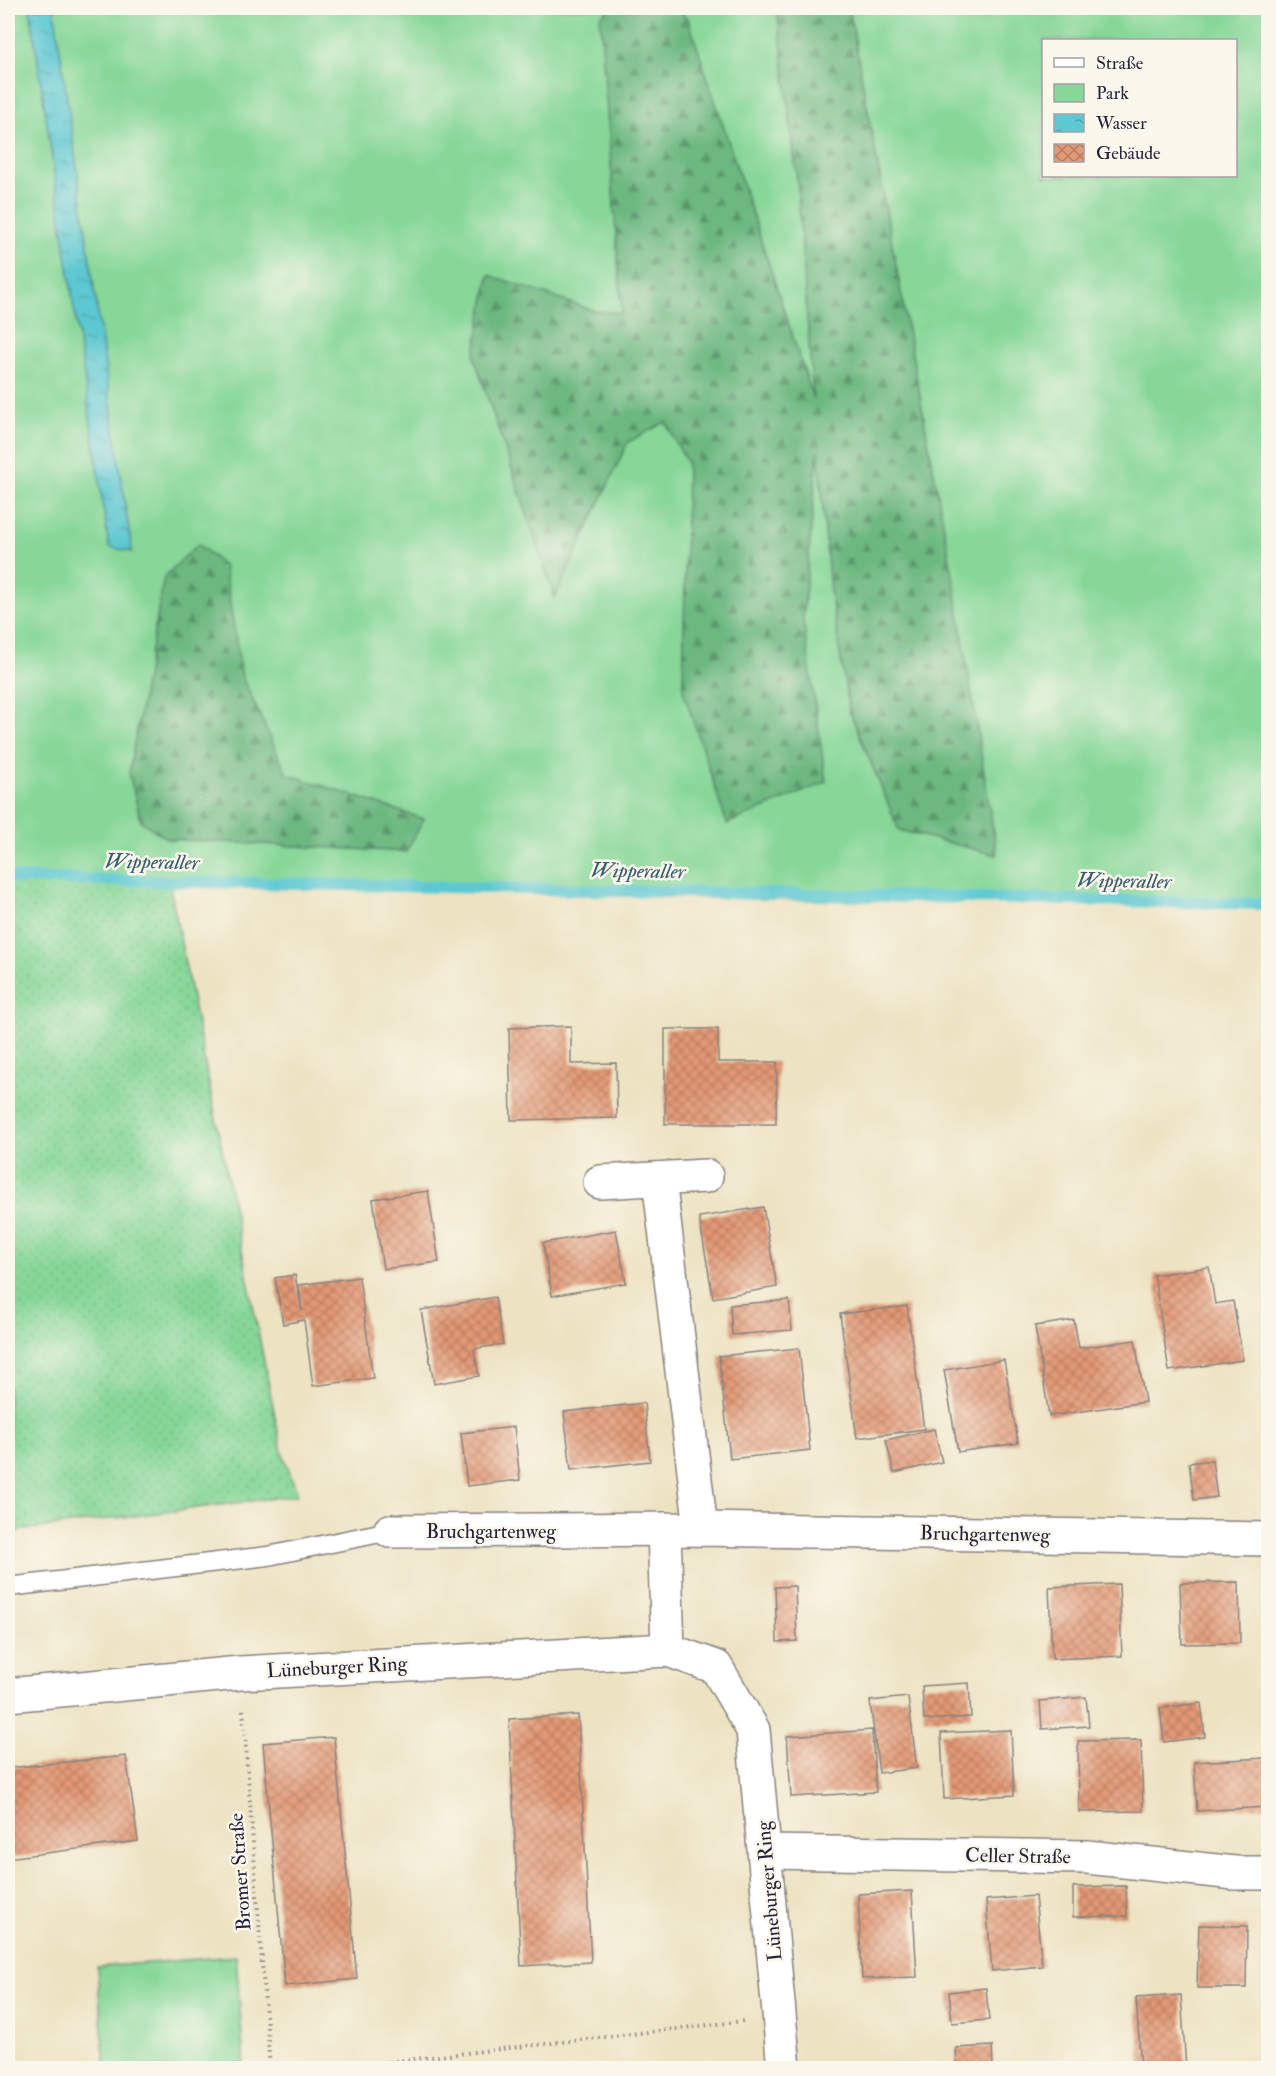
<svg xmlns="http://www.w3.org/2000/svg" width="1276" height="2076" font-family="'IM FELL Double Pica',serif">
  <defs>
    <pattern id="forest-firs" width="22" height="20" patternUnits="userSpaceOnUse" patternTransform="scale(1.5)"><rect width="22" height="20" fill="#6cb880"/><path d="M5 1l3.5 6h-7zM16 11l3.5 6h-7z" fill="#58956a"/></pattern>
    <pattern id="garden-dots" width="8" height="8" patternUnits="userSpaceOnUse" patternTransform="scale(1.5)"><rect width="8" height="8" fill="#86d798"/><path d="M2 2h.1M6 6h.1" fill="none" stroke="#73b884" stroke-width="1.8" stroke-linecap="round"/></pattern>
    <pattern id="water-ripples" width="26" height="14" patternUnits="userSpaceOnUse" patternTransform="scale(1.5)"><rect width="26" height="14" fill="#5cc8d2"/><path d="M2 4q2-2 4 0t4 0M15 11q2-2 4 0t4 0" fill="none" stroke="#4ca2ac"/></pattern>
    <pattern id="building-cross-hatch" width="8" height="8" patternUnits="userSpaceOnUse" patternTransform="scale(1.5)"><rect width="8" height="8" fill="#e39975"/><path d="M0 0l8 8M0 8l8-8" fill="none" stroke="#b87c61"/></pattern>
  </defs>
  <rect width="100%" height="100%" fill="#fbf7ec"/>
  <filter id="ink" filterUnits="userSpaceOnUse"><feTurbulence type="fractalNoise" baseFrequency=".0167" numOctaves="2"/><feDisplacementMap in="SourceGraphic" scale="12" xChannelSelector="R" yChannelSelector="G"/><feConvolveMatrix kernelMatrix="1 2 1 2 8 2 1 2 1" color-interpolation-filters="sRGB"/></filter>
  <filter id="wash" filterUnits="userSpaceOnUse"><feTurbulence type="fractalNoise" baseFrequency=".008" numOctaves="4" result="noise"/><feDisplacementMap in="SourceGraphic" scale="24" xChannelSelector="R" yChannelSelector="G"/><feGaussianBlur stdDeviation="1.35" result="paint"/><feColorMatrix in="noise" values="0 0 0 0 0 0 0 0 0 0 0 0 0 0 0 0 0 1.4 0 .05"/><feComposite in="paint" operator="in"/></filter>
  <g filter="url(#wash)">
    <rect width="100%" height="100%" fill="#ede3c3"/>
    <g fill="#86d798" stroke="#547c6a" stroke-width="1.5" fill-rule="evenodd">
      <path d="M 8,8 L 1268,8 L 1268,907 L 803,900 L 8,881 ZM 1044,40 L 1236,40 L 1236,176 L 1044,176 Z"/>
      <polygon points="236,1956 244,2064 190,2068 105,2068 97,1967"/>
    </g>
    <g fill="url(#forest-firs)" stroke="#476d5e" stroke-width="1.5">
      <polygon points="611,8 677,8 688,19 813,398 797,180 777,8 849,8 955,588 997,855 899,830 849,710 830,591 818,451 803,619 826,782 727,824 683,690 687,463 665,422 628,442 555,598 474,357 489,275 595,311 622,313 600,17"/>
      <polygon points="198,544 224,566 242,677 287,774 424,819 406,852 168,839 141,821 129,773 164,577"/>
    </g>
    <polygon fill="url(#garden-dots)" stroke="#547c6a" stroke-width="1.5" points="8,880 169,882 282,1452 298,1495 8,1532"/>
    <polygon fill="url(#water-ripples)" stroke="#3f7586" stroke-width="1.5" points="30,8 54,8 132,552 109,547"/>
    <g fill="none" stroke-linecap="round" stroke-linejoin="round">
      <polyline stroke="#5cc8d2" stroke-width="12" points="8,878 1268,904"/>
    </g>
    <g id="blocks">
      <g fill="url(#building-cross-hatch)">
        <polygon points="571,1026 571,1064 616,1063 617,1118 511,1120 509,1028"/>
        <polygon points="665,1029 718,1029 718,1062 777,1062 776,1124 665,1124"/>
        <polygon points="428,1191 439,1262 383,1269 373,1199"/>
        <polygon points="763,1207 777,1287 713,1298 699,1217"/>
        <polygon points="616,1230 626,1283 552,1296 543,1243"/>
        <polygon points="1209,1267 1215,1304 1233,1301 1243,1360 1169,1371 1154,1275"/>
        <polygon points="295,1275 302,1311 299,1285 359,1277 373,1378 313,1386 304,1320 283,1324 275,1278"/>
        <polygon points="495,1297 503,1344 474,1349 479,1376 434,1384 421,1310"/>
        <polygon points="789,1300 792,1330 732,1335 730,1305"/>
        <polygon points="907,1306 924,1429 857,1438 840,1314"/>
        <polygon points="1074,1320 1079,1348 1135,1340 1145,1402 1049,1416 1035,1326"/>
        <polygon points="799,1348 810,1450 730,1459 719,1356"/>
        <polygon points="1004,1360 1018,1443 958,1452 944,1370"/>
        <polygon points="644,1403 650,1461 571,1470 564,1412"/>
        <polygon points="514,1427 520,1480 467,1486 461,1433"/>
        <polygon points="934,1429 942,1462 894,1473 886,1440"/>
        <polygon points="1212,1460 1217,1497 1194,1500 1189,1463"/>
        <polygon points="1239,1582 1240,1643 1182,1644 1180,1583"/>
        <polygon points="1119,1584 1122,1656 1052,1659 1049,1587"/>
        <polygon points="795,1586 797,1641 777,1642 775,1587"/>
        <polygon points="969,1683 971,1717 924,1720 922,1686"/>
        <polygon points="908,1697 917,1768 879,1773 870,1701"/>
        <polygon points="1086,1697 1089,1726 1042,1729 1040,1701"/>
        <polygon points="1201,1703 1205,1737 1164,1742 1160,1708"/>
        <polygon points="578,1715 591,1962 521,1966 509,1719"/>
        <polygon points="872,1730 876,1792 791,1797 787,1736"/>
        <polygon points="1011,1730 1014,1795 944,1799 941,1733"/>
        <polygon points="334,1737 357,1979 285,1986 263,1743"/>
        <polygon points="1141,1740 1143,1811 1079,1812 1078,1741"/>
        <polygon points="126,1756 138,1841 8,1858 8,1768"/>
        <polygon points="1265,1758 1268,1807 1197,1811 1194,1762"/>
        <polygon points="1126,1886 1127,1916 1073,1917 1073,1887"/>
        <polygon points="912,1891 917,1977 862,1979 858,1894"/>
        <polygon points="1035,1896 1042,1966 992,1971 986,1900"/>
        <polygon points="1199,1925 1247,1926 1246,1988 1197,1988"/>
        <polygon points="986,1988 989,2020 952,2023 949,1992"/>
        <polygon points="1181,1995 1186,2068 1141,2068 1136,1998"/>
        <polygon points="992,2046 993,2068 957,2068 956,2048"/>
        <rect x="870" y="2065" width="59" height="3"/>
      </g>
    </g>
  </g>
  <g filter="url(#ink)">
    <use href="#blocks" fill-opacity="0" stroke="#88827f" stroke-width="1.5"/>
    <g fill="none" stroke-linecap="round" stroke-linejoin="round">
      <defs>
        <polyline id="lane" points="8,1587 268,1556 390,1531"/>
        <g id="street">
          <polyline points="659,1179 701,1529"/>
          <polyline points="600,1182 706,1176"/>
          <polyline points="664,1529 668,1650 716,1667 753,1730 784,2068"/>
          <polyline points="390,1531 701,1529 1268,1539"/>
          <polyline points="8,1695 240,1673 668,1650"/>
          <polyline points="766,1852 1087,1857 1235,1873 1268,1873"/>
        </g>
      </defs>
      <use href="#lane" stroke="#88827f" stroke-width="21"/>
      <use href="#street" stroke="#88827f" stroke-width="36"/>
      <g stroke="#88827f" stroke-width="4" stroke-dasharray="1.5 4.5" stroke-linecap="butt">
        <polyline points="243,1710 270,2068"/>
        <polyline points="336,2068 744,2021"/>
      </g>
      <use href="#lane" stroke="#fff" stroke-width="18"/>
      <use href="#street" stroke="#fff" stroke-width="33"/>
    </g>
  </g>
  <g text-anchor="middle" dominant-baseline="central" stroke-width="5" stroke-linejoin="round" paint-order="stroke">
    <g font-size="20" fill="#22223b" stroke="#fbf7ec">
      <text x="491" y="1531">Bruchgartenweg</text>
      <text transform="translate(985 1534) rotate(1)">Bruchgartenweg</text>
      <text transform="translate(337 1667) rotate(-3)">Lüneburger Ring</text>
      <text transform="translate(1018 1856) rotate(1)">Celler Straße</text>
      <text transform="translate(240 1872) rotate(-94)">Bromer Straße</text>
      <text transform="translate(769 1891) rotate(-95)">Lüneburger Ring</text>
    </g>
    <g font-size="21" font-style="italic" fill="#365c70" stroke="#fbf7ec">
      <text transform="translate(152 862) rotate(1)">Wipperaller</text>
      <text transform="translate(638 871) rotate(1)">Wipperaller</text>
      <text transform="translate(1124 881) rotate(1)">Wipperaller</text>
    </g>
  </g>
  <rect width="1276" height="2076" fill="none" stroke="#fbf7ec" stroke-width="30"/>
  <rect x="1042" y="39" width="195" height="138" fill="#fbf7ec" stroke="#a4a2a5" stroke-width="1.5"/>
  <rect x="1054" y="58" width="30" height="9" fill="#ffffff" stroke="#a4a2a5" stroke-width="1.5"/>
  <text x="1096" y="69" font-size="18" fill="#22223b">Straße</text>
  <rect x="1054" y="84" width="30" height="18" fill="#86d798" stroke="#a4a2a5" stroke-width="1.5"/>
  <text x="1096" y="99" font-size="18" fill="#22223b">Park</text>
  <rect x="1054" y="114" width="30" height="18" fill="url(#water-ripples)" stroke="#a4a2a5" stroke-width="1.5"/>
  <text x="1096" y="129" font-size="18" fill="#22223b">Wasser</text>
  <rect x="1054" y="144" width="30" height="18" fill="url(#building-cross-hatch)" stroke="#a4a2a5" stroke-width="1.5"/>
  <text x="1096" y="159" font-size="18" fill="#22223b">Gebäude</text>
</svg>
